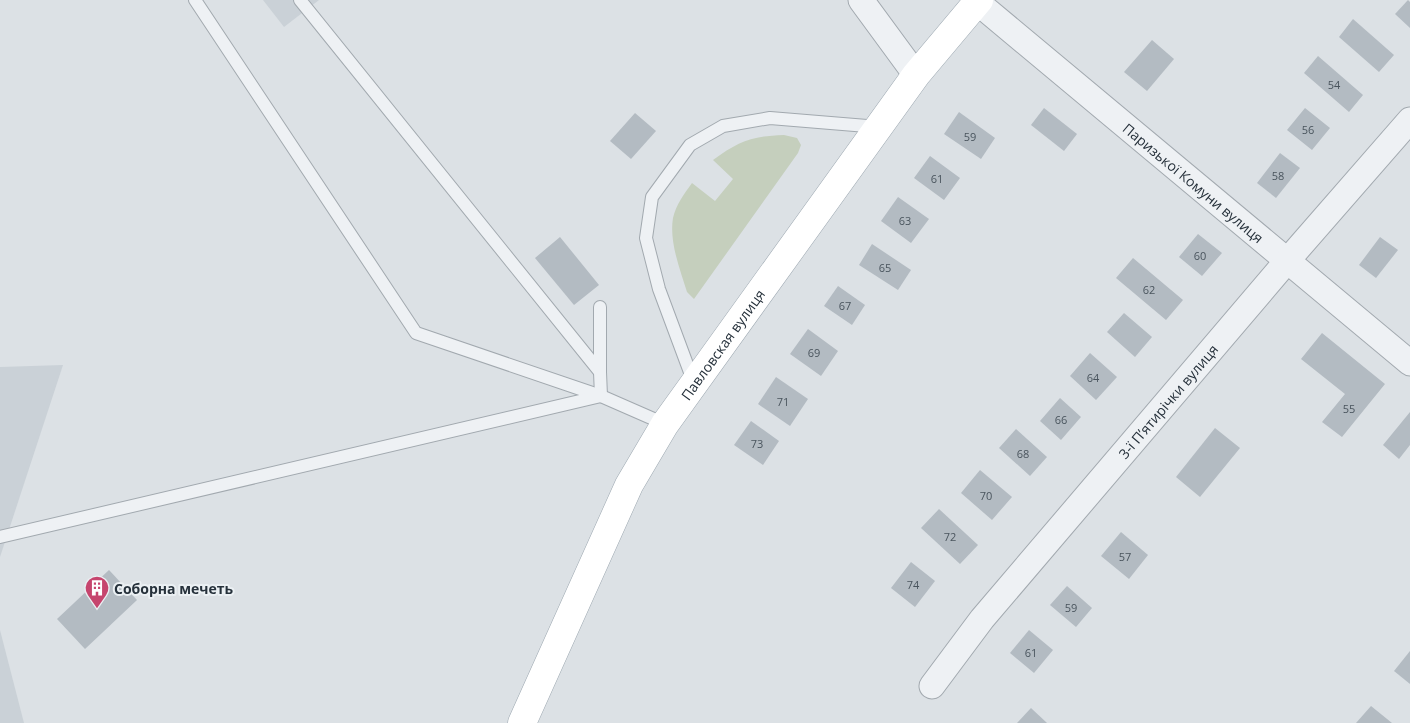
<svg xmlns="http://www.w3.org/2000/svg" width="1410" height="723" font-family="'Open Sans',sans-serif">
  <rect width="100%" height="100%" fill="#dce1e5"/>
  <g fill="#cad1d7">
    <polygon points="263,0 319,0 284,27"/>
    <polygon points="63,365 0,557 0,367"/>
    <polygon points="0,630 24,723 0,723"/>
  </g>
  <path fill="#c5cfbd" d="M 784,135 L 797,138 L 801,145 L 798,153 L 694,299 L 687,292 C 680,269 669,242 673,218 C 676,205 684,194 692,183 L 715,201 L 733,179 L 713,160 C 739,141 752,136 784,135 Z"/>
  <g fill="#b3bbc2">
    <polygon points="1408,0 1410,2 1410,28 1395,14"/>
    <polygon points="1353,19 1394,55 1379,72 1339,37"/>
    <polygon points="1152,40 1174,59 1147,91 1124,72"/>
    <polygon points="1318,56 1363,95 1349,112 1304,73"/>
    <polygon points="1044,108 1077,134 1064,151 1031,125"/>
    <polygon points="1305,108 1330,128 1312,150 1287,130"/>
    <polygon points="959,112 995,138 981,159 944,134"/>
    <polygon points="635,113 656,131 631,159 610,141"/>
    <polygon points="1280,153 1300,168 1276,198 1257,183"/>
    <polygon points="930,156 960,178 944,200 914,178"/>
    <polygon points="898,197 929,219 911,243 881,221"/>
    <polygon points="1198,234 1222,253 1202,276 1179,257"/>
    <polygon points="560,237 599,285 574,305 535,258"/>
    <polygon points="1380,237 1398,250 1376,278 1359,265"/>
    <polygon points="872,244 911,270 898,290 859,265"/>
    <polygon points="1133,258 1183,300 1166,320 1116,278"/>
    <polygon points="838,286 865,305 852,325 824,306"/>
    <polygon points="1124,313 1152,337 1135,357 1107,332"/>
    <polygon points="808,329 838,351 821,376 790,354"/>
    <polygon points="1322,333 1385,384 1342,437 1322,422 1345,394 1301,359"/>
    <polygon points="1090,353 1117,377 1096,400 1070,376"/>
    <polygon points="776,377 808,399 790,426 758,404"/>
    <polygon points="1060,398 1081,417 1061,440 1040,421"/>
    <polygon points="1410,412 1410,445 1399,459 1383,445"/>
    <polygon points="751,421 779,441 763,465 734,445"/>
    <polygon points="1215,428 1240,448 1200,497 1176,477"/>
    <polygon points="1016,429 1047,457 1030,476 999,448"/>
    <polygon points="980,470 1012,497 992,520 961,493"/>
    <polygon points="939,509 978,545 960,564 921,528"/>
    <polygon points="1121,532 1148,555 1129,579 1101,556"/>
    <polygon points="911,562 935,581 915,607 891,588"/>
    <polygon points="109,570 137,600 85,649 57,619"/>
    <polygon points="1067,586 1092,608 1076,627 1050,605"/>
    <polygon points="1029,630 1053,650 1034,673 1010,653"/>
    <polygon points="1410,651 1410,684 1394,671"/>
    <polygon points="1371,706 1392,723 1356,723"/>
    <polygon points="1031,708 1047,723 1017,723"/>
  </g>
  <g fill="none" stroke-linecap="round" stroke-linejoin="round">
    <defs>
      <g id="service">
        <polyline points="195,0 416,333 601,396 665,424"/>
        <polyline points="600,307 600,372"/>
        <polyline points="694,383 659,289 646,238 652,197 690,145 723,126 770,118 879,127"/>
        <polyline points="0,537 601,396 600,372 300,0"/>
      </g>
      <g id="minor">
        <polyline points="861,0 916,75"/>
        <path id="s1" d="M 977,2 L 1410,363"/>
        <path id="s2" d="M 932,686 L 982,619 L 1287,261 L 1410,120"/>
      </g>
      <g id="primary">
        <path id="s3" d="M 522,723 L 629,485 L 665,424 L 916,75 L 979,0"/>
      </g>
    </defs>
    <use href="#service" stroke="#a2a9af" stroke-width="14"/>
    <use href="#minor" stroke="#a2a9af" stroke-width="27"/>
    <use href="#primary" stroke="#9ca7b0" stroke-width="29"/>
    <use href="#service" stroke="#eef1f4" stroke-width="12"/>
    <use href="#minor" stroke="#eef1f4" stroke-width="25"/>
    <use href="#primary" stroke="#fff" stroke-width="28"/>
  </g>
  <defs>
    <symbol id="building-pin" viewBox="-11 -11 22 30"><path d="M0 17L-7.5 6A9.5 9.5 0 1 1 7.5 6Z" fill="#c6456e" stroke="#ebf0f3"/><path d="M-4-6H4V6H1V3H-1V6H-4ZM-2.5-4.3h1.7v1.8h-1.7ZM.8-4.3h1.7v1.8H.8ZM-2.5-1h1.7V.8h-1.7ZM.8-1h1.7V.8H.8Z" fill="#fff"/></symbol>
  </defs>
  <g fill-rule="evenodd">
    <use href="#building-pin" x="83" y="574" width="28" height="38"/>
  </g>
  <g text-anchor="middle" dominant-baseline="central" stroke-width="4" stroke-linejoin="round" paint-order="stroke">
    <g font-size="11" fill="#49545d">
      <text x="1334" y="84">54</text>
      <text x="1308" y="129">56</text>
      <text x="970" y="136">59</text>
      <text x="1278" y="175">58</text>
      <text x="937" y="178">61</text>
      <text x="905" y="220">63</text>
      <text x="1200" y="255">60</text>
      <text x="885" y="267">65</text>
      <text x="1149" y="289">62</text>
      <text x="845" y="305">67</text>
      <text x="814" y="352">69</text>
      <text x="1093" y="377">64</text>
      <text x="783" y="401">71</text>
      <text x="1349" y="408">55</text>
      <text x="1061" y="419">66</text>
      <text x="757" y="443">73</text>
      <text x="1023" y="453">68</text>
      <text x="986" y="495">70</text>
      <text x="950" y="536">72</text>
      <text x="1125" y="556">57</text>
      <text x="913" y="584">74</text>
      <text x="1071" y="607">59</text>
      <text x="1031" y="652">61</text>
    </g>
    <g font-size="14" fill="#26313b" stroke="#ebf0f3">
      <text stroke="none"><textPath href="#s1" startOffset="282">Паризької Комуни вулиця</textPath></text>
      <text stroke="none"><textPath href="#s3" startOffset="430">Павловская вулиця</textPath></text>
      <text stroke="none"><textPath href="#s2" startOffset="370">3-ї П’ятирічки вулиця</textPath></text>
    </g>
    <g font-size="14" font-weight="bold" fill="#26313b" stroke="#ebf0f3" text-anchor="start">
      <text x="114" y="588">Соборна мечеть</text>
    </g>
  </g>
</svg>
